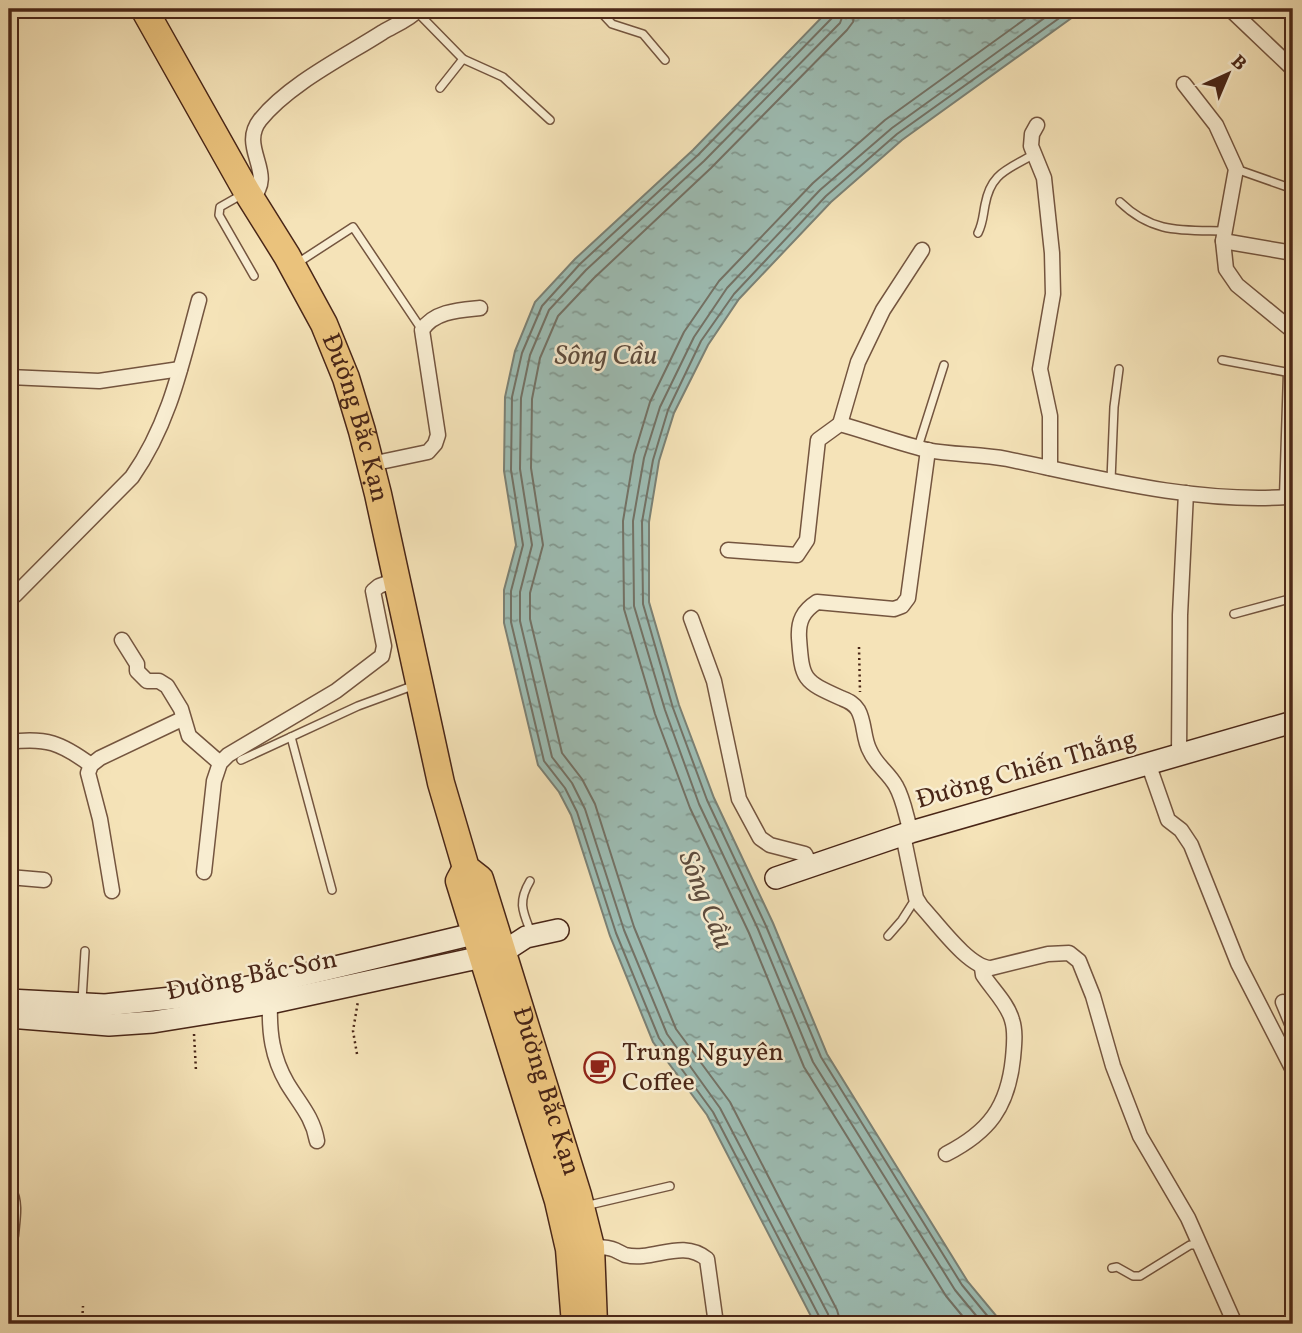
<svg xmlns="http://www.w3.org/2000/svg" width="1302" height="1333" font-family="Vollkorn,serif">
  <defs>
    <pattern id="water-ripples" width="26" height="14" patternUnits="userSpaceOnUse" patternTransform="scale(1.75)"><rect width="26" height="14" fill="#9dbdb4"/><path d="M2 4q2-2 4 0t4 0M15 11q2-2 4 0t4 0" fill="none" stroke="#829991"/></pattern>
  </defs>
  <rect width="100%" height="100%" fill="#f5e3b8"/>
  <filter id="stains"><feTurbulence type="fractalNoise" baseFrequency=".00286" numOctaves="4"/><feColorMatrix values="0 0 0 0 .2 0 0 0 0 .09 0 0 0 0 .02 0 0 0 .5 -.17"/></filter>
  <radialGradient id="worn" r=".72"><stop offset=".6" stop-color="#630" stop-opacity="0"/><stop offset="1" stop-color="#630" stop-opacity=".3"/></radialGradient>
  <polygon fill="url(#water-ripples)" stroke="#7b8175" stroke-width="2" points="833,9 1084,9 902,140 831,202 739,299 708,345 674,413 659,461 649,522 649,602 679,705 714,798 773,923 827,1054 968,1282 1003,1324 815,1324 707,1115 653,1042 610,936 571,815 559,792 538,765 504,623 504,590 516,545 504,471 505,397 515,351 535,302 575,259 693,150 823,16"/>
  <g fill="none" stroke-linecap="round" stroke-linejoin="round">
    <g stroke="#737266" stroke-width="2">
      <polyline points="821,1324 820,1318 713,1112 659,1038 616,933 577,812 565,788 544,761 511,622 511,591 523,545 511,470 512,397 522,353 542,306 580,264 698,155 833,17 836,9"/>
      <polyline points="830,1324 828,1314 720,1108 667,1034 624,930 585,809 572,783 552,757 520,621 520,592 532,545 520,469 521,398 530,355 549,310 586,270 704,161 840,23 845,9"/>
      <polyline points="841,1324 837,1310 730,1102 676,1029 634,927 595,804 582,779 562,753 530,619 530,593 543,545 531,468 532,399 540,358 558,316 594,278 711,168 847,30 853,22 855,9"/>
      <polyline points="969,1324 946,1296 804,1067 749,933 690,808 655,714 624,609 623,521 634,455 650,402 684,332 719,281 813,183 885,120 1039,9"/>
      <polyline points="983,1324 955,1290 813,1062 758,929 699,804 665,710 634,606 633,521 644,458 660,407 694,337 727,288 820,190 892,128 1057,9"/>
      <polyline points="994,1324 962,1285 821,1057 766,926 707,800 673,708 643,604 642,522 653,460 668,410 701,341 734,294 826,196 897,134 1072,9"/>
    </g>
    <defs>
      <g id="lane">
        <polyline points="598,9 612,24 643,34 665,60"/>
        <polyline points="417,12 463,59 503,77 550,120"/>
        <polyline points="440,88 463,59"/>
        <polyline points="1236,169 1293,189"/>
        <polyline points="243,194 220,207 219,215 254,276"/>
        <path d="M 1120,202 C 1153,234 1182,230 1225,231"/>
        <path d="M 978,233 C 983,223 983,215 985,205 C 991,172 1008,170 1034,154"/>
        <polyline points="296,264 353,227 422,330"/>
        <polyline points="1222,360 1291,373"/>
        <polyline points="918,447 944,365"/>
        <polyline points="1111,480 1114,407 1119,369"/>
        <polyline points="1234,614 1293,598"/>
        <polyline points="291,737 332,890"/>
        <polyline points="241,760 358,706 415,685"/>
        <path d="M 530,881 C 517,903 523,912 532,935"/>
        <polyline points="888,936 902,920 916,898"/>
        <polyline points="82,1000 85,951"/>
        <polyline points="585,1206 670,1186"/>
        <polyline points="1112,1268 1117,1267 1133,1276 1140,1276 1190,1245 1200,1245"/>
      </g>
      <g id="street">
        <polyline points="1230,9 1293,69"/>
        <polyline points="1184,84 1216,125 1236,169 1223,241 1226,269 1237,285 1293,331"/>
        <polyline points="1037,125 1032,134 1031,146 1044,178 1052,253 1053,294 1040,369 1050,416 1050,468"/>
        <path d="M 251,199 C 278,174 238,148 260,120 C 289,84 344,57 383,32 C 395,25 410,19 419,9"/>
        <polyline points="1223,241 1293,253"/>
        <polyline points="1293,369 1291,373 1287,497 1293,495"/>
        <polyline points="9,377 99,381 180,369"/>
        <polyline points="840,424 858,362 883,310 922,250"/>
        <path d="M 371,464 L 428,452 L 435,444 L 438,435 L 422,330 C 434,311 460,310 480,308"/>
        <path d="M 728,550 L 797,555 L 807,540 L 818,440 L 840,424 C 869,432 898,443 927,450 C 953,455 981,454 1007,459 C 1098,478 1193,503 1287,497"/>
        <path d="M 9,597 L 15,595 L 132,477 C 170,423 182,362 199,300"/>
        <polyline points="691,618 714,681 739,799 760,838 770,845 805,854 811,866"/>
        <polyline points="122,640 137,664 137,671 147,681 159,681 167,686 181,709 189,736 220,763"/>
        <path d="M 9,742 C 46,737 61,743 91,765"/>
        <polyline points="1179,755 1180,615 1186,493"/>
        <polyline points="1148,763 1168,820 1181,830 1191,845 1238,963 1293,1070"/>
        <path d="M 911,832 C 906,817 904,800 896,786 C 889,773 876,765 870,751 C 863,739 865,722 858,710 C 854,703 848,701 841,698 C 803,681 802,680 799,638 C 798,621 803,611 817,602 L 894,609 L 902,606 L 908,598 L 928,450"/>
        <path d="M 903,835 L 916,898 L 921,906 C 937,923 969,968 991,968 L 1048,954 L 1069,953 L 1079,961 L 1093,996 L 1113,1066 L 1140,1136 L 1188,1218 L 1235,1324"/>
        <polyline points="204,872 214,781 220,763 228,755 336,691 382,656 384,646 373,591 379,586 396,580"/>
        <polyline points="9,877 44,880"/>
        <polyline points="112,891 100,819 88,773 91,765 100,758 182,719"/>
        <polyline points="1283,1002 1293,1026"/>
        <path d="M 270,1003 C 269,1032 272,1057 287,1083 C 299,1103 313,1117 317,1141"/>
        <path d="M 946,1154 C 989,1132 1008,1107 1013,1058 C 1014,1046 1016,1032 1012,1020 C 1008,1004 992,989 983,975 L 982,968"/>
        <path d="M 9,1191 C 16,1203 12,1221 11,1235 L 9,1239"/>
        <path d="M 587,1247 C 596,1247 607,1246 615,1250 C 617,1251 623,1254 625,1255 C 654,1262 681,1238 707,1259 L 716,1324"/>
        <polyline points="9,1303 9,1311"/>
      </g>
      <g id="secondary">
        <polyline points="776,878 911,832 1293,722"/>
        <polyline points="9,1000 105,1005 210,994 265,984 490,930"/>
        <polyline points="9,1017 109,1025 153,1022 270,1003 482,957 503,952 526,937 558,930"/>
      </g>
      <g id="highway">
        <path id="s1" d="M 144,9 L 247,192 L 287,256 L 324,324 L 346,378 L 362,431 L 378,494 L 441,783 L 466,868 L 480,879 L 578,1195 L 591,1247 L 594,1324"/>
        <polyline points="466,868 459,881 558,1201 569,1249 575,1324"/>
      </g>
    </defs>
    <use href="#lane" stroke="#74553f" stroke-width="10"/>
    <use href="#street" stroke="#74553f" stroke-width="17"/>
    <use href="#secondary" stroke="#492617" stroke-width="24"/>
    <use href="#highway" stroke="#492617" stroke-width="29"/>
    <g stroke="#492617" stroke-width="2.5" stroke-dasharray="2 3.5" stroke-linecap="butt">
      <polyline points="859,647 860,692"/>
      <polyline points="194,1034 196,1071"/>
      <polyline points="357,1054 353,1031 358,1001"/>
      <polyline points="82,1324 83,1306"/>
    </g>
    <use href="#lane" stroke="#f8edd1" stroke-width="7"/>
    <use href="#street" stroke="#f8edd1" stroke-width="14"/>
    <use href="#secondary" stroke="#f8edd1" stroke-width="21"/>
    <use href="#highway" stroke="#eac27c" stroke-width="26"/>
  </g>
  <defs>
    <symbol id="cafe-ring" viewBox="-11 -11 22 22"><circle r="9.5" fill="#f8edd1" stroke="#8f2418" stroke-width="1.5"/><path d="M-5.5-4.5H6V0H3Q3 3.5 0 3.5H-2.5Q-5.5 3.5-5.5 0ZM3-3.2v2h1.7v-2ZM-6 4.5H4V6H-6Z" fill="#8f2418"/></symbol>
  </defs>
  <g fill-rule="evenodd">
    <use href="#cafe-ring" x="582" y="1050" width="35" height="35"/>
  </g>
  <g text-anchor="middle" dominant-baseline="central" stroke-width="5" stroke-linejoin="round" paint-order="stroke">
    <g font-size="26" fill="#492617" stroke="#f8edd1">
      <text stroke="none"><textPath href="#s1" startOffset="462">Đường Bắc Kạn</textPath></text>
      <text transform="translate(1026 770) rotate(-16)">Đường Chiến Thắng</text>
      <text transform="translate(252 976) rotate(-11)">Đường Bắc Sơn</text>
      <text stroke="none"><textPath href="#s1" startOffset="1166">Đường Bắc Kạn</textPath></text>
    </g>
    <g font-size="26" fill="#492617" stroke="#f8edd1" text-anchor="start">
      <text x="622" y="1053">Trung Nguyên<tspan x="622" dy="30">Coffee</tspan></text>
    </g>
    <g font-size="28" font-style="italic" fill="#5e4c3e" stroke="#f8edd1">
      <text x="606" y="356">Sông Cầu</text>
      <text transform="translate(705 900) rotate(68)">Sông Cầu</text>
    </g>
  </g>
  <rect width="1302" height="1333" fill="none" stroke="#f5e3b8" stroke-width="35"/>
  <rect x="10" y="10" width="1281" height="1312" fill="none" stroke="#492617" stroke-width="3.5"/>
  <rect x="18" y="18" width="1267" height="1298" fill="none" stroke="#492617" stroke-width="2"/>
  <g transform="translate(1228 74) rotate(44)" stroke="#f8edd1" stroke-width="5" paint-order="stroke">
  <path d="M0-5L12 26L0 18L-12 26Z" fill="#492617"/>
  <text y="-10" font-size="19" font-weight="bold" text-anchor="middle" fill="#492617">B</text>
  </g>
  <rect width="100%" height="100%" filter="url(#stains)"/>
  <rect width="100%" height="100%" fill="url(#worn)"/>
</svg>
